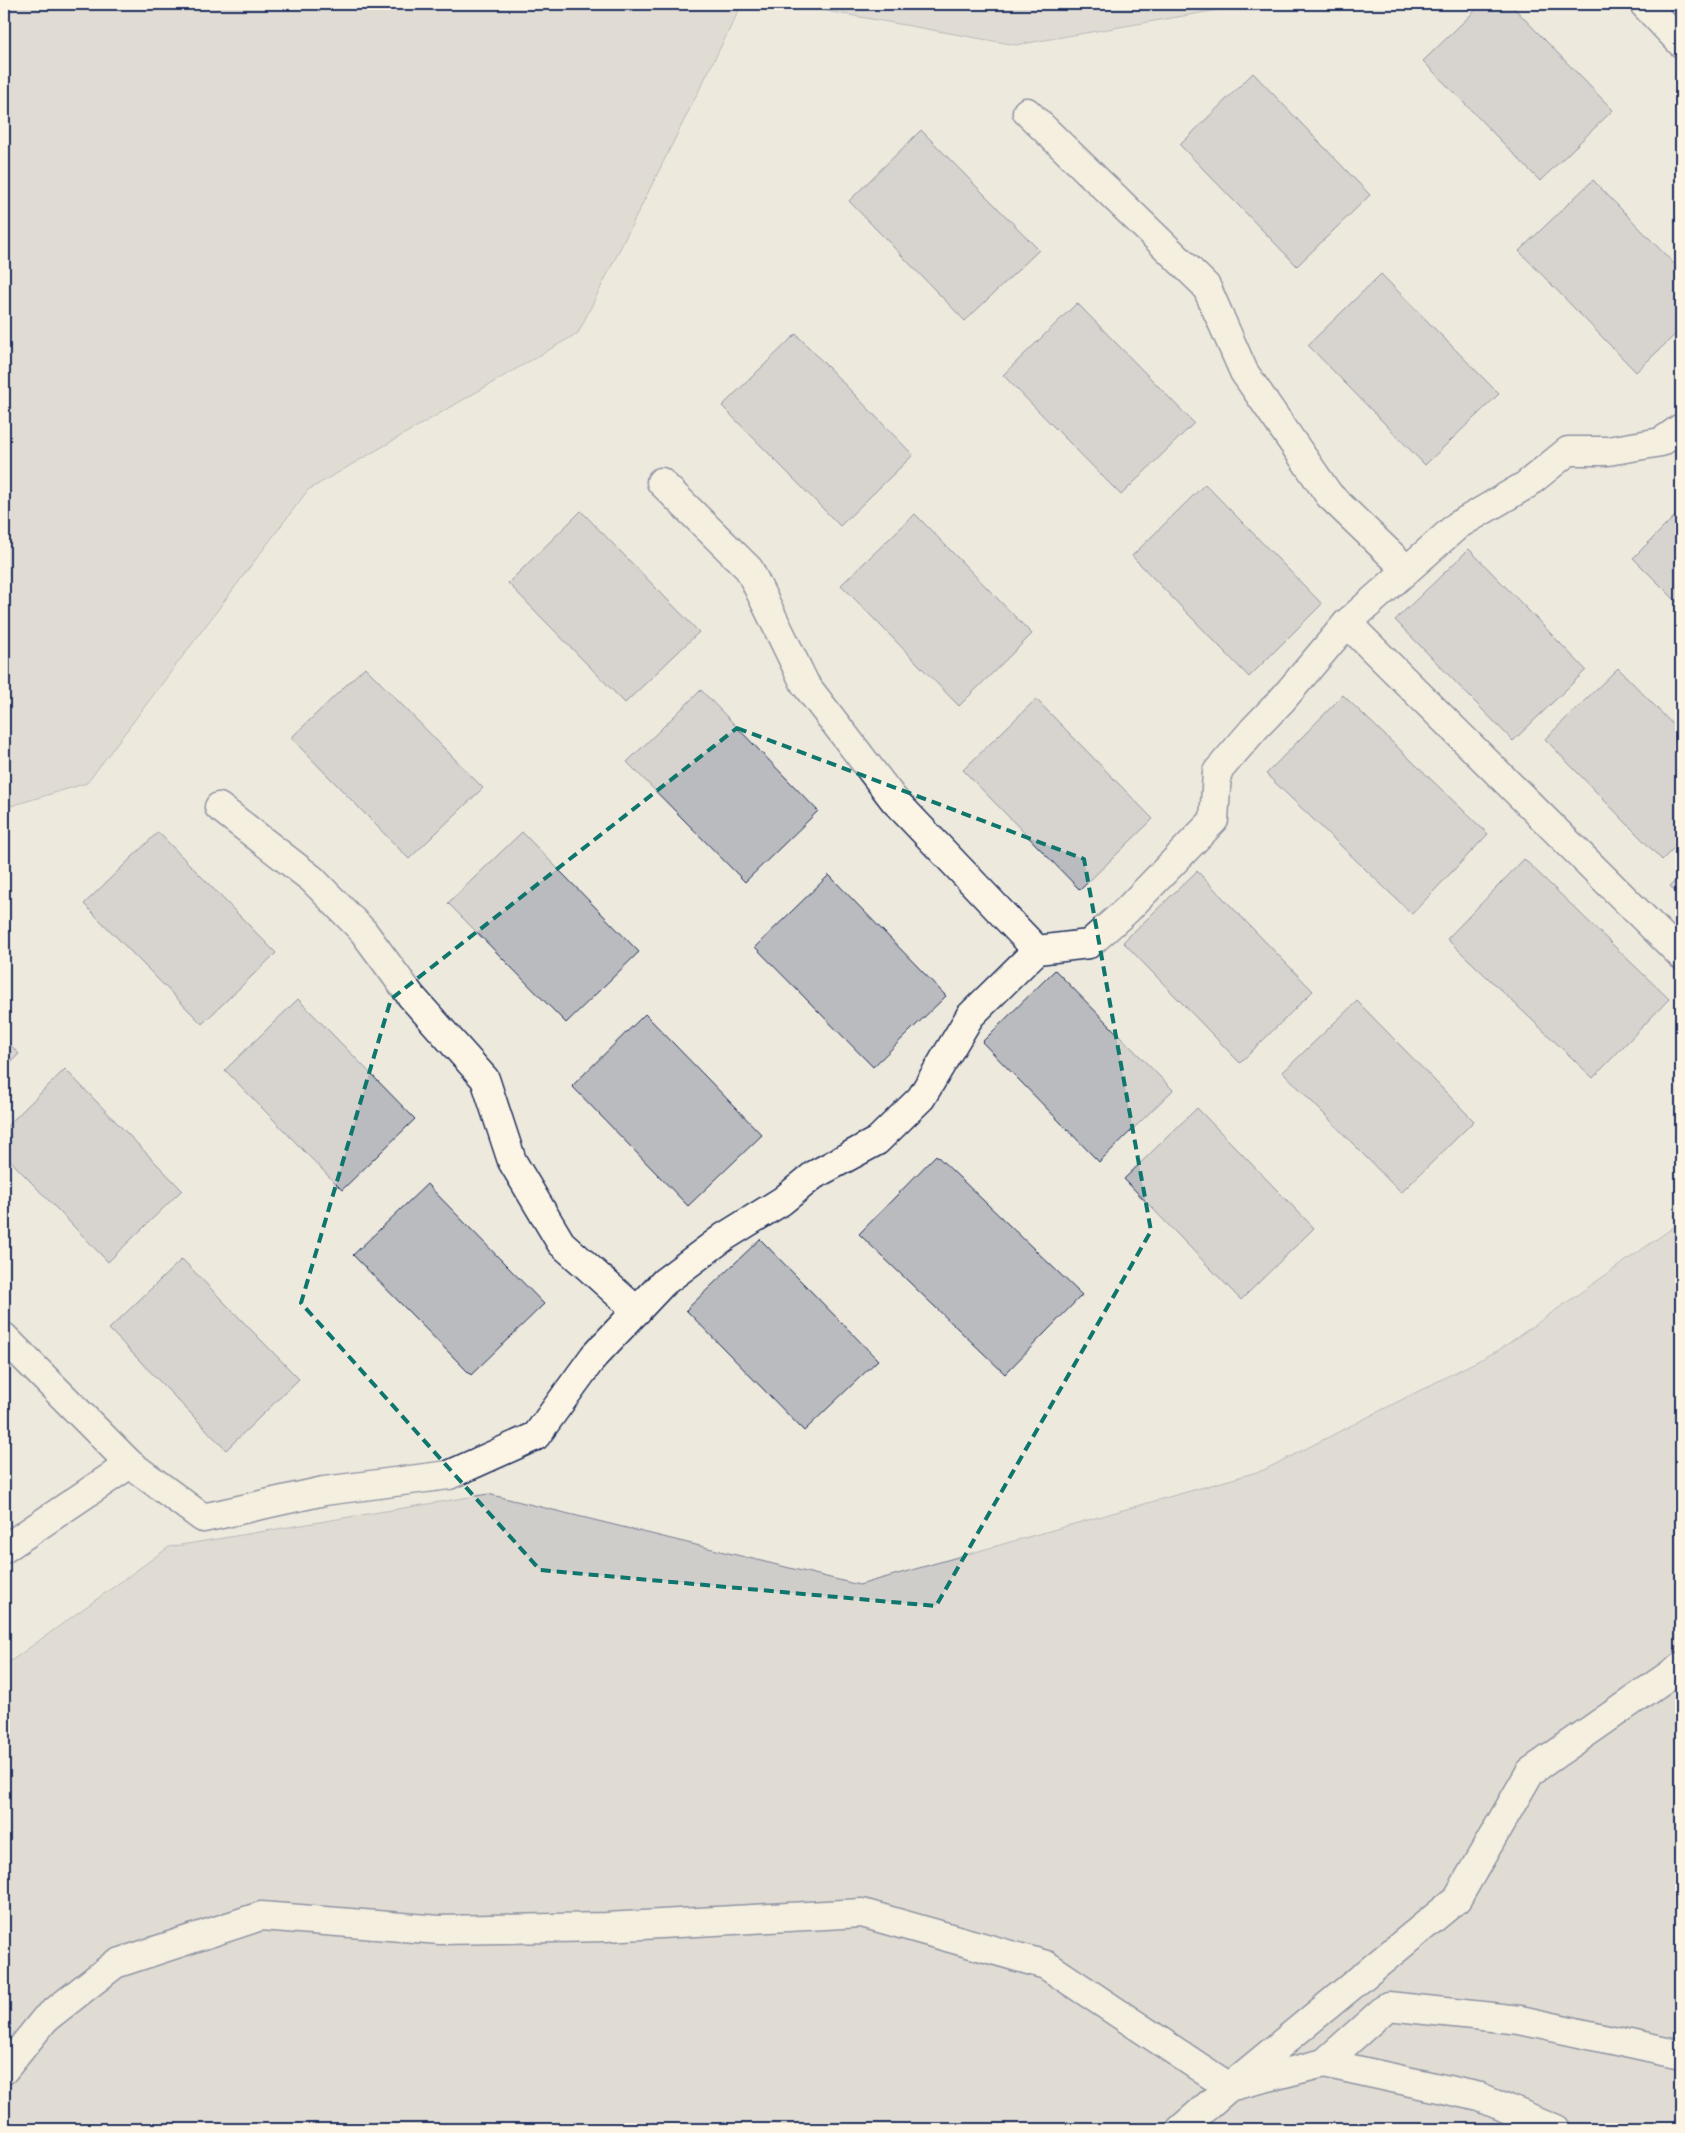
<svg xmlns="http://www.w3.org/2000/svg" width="1685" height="2133" font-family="'Shantell Sans',sans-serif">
  <rect width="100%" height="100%" fill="#eee9dd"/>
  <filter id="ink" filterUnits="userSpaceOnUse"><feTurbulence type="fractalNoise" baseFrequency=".02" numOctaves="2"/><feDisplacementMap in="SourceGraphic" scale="10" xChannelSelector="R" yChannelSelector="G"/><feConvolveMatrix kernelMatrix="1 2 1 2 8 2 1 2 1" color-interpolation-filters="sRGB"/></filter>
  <g filter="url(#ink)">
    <g fill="#cfcdca" stroke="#757e94">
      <polygon points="4,4 742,4 578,333 308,490 87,783 4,808"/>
      <polygon points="788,4 1252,4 1016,45"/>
      <polygon points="1681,1222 1681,2129 4,2129 4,1666 169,1547 488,1494 859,1585 1264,1470 1499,1350"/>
    </g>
    <g fill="#babbbe" stroke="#1b2f5e">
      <polygon points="1482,4 1510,4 1613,110 1540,181 1423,61"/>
      <polygon points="1253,73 1370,195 1297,266 1180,145"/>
      <polygon points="921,130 1039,250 965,321 849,201"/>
      <polygon points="1593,180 1681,271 1681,329 1636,372 1519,251"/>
      <polygon points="1381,274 1499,394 1425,465 1308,345"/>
      <polygon points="1077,303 1194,423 1121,495 1003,375"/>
      <polygon points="796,334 913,455 840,526 722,406"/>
      <polygon points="1205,484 1322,604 1249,677 1132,556"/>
      <polygon points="1681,510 1681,606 1633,558"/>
      <polygon points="581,511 699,632 625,703 508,583"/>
      <polygon points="915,514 1032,634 959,706 841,585"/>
      <polygon points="1469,549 1586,670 1513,741 1395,620"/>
      <polygon points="365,667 483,788 409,859 291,738"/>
      <polygon points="1618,668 1681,733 1681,841 1662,860 1545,739"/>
      <polygon points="701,690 818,811 745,882 627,762"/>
      <polygon points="1343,695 1488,834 1412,914 1266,774"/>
      <polygon points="1036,699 1153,819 1080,890 963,770"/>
      <polygon points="158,832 276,953 202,1024 84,904"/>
      <polygon points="522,832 639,952 566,1023 448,903"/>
      <polygon points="1524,859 1669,999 1593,1078 1447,939"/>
      <polygon points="1197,871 1313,991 1240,1063 1123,942"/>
      <polygon points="829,875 946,996 873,1067 755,947"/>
      <polygon points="1681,875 1681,899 1670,886"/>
      <polygon points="1055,970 1173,1090 1099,1162 982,1042"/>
      <polygon points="298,999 415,1119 342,1190 225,1070"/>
      <polygon points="1357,1001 1474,1121 1401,1193 1283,1072"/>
      <polygon points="645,1014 762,1135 688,1206 572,1086"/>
      <polygon points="4,1038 19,1054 4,1069"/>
      <polygon points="65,1069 182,1190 108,1262 4,1154 4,1129"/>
      <polygon points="1197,1108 1314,1228 1241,1300 1124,1179"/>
      <polygon points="936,1155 1082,1295 1005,1374 859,1234"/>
      <polygon points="427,1184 544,1304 471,1375 353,1255"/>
      <polygon points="760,1239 878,1360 804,1431 686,1310"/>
      <polygon points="182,1259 299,1379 226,1450 109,1329"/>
    </g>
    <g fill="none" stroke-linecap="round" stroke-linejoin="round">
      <defs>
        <g id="minor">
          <polyline points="1644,4 1681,43"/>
          <polyline points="1027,112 1206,286 1244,372 1329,495 1407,570"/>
          <polyline points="661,482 749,569 805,684 894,800 1037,950"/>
          <polyline points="1347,623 1681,955"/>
          <polyline points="219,807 312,879 363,931 411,996 485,1079 512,1161 561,1243 637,1311"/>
          <polyline points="4,1337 130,1464 203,1518 324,1491 449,1475 536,1436 594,1356 664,1282 724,1237 782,1201 814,1175 877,1141 921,1098 970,1016 1037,950 1089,944 1127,910 1214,820 1217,772 1254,729 1282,700 1347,623 1458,525 1526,485 1568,451 1608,451 1661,442 1681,428"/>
          <polyline points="4,1549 130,1464"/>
          <polyline points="1324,2063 1388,2006 1520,2020 1681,2055"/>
          <polyline points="4,2070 45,2019 115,1964 261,1916 440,1930 606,1927 862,1913 1046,1965 1229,2087 1457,1899 1530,1772 1681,1667"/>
          <polyline points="1181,2129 1229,2087 1324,2063 1480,2097 1556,2129"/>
        </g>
      </defs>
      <use href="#minor" stroke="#1b2f5e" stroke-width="31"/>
      <use href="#minor" stroke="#fcf5e5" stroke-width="28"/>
    </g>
  </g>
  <path d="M0 0H1685V2133H0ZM 737,728 L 1084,859 L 1151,1231 L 936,1606 L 540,1570 L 301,1303 L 391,999 Z" fill="#eee9dd" fill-opacity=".55" fill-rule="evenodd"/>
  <path fill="none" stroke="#0f766e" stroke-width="4" stroke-dasharray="10 6" stroke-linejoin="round" d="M 737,728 L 1084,859 L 1151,1231 L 936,1606 L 540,1570 L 301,1303 L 391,999 Z"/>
  <rect width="1685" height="2133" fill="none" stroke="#fcf5e5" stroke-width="20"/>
  <rect x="10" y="10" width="1665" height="2113" fill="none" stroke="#1b2f5e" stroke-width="2" filter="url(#ink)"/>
</svg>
